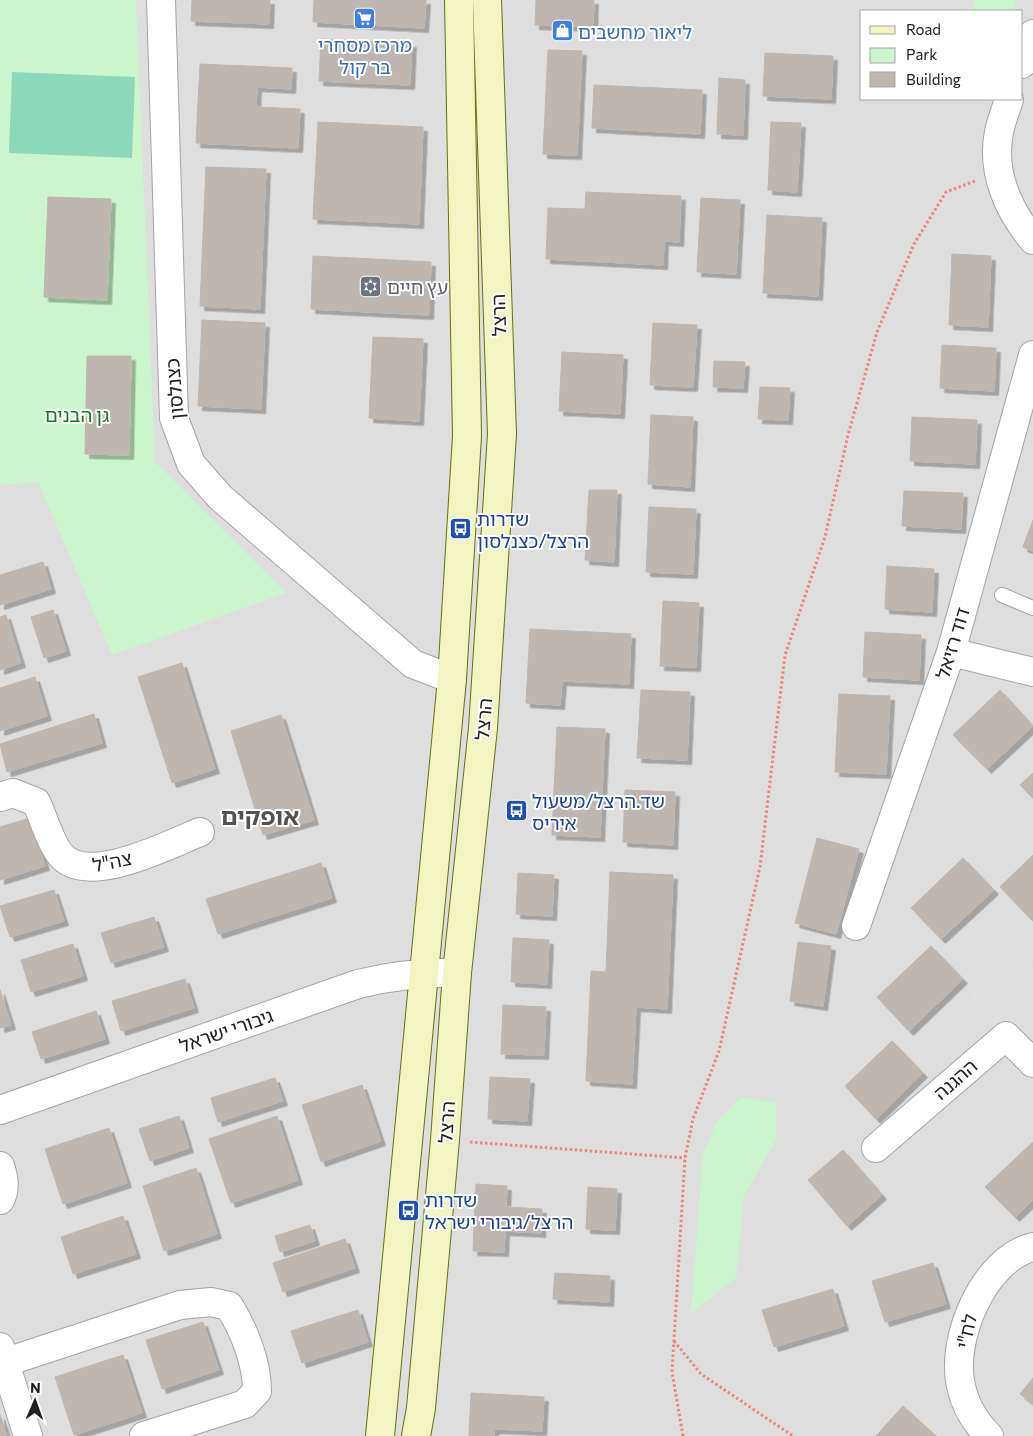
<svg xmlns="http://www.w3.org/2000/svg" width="1033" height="1436" font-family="Commissioner,'Noto Sans Hebrew',sans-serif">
  <defs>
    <filter id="shadow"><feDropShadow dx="4.5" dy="4.5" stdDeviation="0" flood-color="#0004"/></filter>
  </defs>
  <rect width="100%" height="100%" fill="#f0ede8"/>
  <path fill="#dedede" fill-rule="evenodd" d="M 0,0 L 1033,0 L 1033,1436 L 0,1436 ZM 862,11 L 1022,11 L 1022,99 L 862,99 Z"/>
  <g fill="#caf5cd">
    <polygon points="0,0 136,0 155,462 286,593 112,655 38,482 0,485"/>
    <polygon points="975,0 1017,0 1013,11 972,11"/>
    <polygon points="741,1097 776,1103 776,1140 744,1196 736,1278 691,1313 703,1153 717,1121"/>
  </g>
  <polygon fill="#8dd7bb" points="12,72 135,77 132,158 9,153"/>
  <polygon fill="#e0e0e0" points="1018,950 1033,966 1033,998 1000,1030 969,997"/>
  <g fill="#bdb6b1" stroke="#c1b5ab" filter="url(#shadow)">
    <polygon points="192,0 270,0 269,24 191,21"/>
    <polygon points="314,0 426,0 424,28 313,22"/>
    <polygon points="536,0 594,0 593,27 535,25"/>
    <polygon points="321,39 412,43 410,85 319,81"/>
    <polygon points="548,50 582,51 577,155 543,154"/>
    <polygon points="765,53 833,56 831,99 763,96"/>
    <polygon points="200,64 292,68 291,89 257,87 256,107 300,109 298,148 196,143"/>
    <polygon points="719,78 745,80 743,135 717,134"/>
    <polygon points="594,85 702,90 700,134 592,128"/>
    <polygon points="318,122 423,127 419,224 313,219"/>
    <polygon points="771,122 801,123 797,192 768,190"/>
    <polygon points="206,167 266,169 260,309 200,306"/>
    <polygon points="586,192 681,196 679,242 664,241 663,265 546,259 548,208 585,209"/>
    <polygon points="48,197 111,199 107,300 44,297"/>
    <polygon points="701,198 740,200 736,274 697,272"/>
    <polygon points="767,215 822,218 818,296 763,293"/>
    <polygon points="952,254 991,256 988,327 949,325"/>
    <polygon points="313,256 431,262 429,315 311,309"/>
    <polygon points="202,320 265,323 261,409 198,406"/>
    <polygon points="653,323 697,325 693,387 650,385"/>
    <polygon points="373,337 423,339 419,421 369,418"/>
    <polygon points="942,345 996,348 994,391 940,388"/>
    <polygon points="562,352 623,355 620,414 559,411"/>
    <polygon points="87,356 131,356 129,455 85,454"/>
    <polygon points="714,361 745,362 743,388 713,387"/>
    <polygon points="760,387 790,388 788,420 758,419"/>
    <polygon points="651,415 693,417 690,487 648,484"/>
    <polygon points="912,417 977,420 975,464 910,461"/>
    <polygon points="589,490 617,490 614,562 585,560"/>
    <polygon points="904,491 963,493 961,529 902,526"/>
    <polygon points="649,507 696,509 693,574 646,572"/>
    <polygon points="1033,520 1033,551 1023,547"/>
    <polygon points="43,562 51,589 0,605 0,575"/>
    <polygon points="887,566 934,569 932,612 885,609"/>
    <polygon points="663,601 699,603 696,667 660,666"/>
    <polygon points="53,610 66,651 44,658 31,617"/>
    <polygon points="6,615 21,663 0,670 0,617"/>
    <polygon points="530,629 631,634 629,684 562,681 560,705 526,703"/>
    <polygon points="865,632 921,635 919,680 863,677"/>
    <polygon points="182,663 215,769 172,783 138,677"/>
    <polygon points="35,677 47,716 0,731 0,688"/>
    <polygon points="641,690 690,692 687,760 637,758"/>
    <polygon points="1000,690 1033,726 987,769 953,735"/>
    <polygon points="839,694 890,696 886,774 835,772"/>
    <polygon points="94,714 102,743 7,772 0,744"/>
    <polygon points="281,715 314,820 263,835 231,731"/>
    <polygon points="557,727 605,729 600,837 552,835"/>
    <polygon points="1033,773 1033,798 1020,785"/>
    <polygon points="625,790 675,792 673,845 623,842"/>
    <polygon points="30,818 45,866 0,880 0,827"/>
    <polygon points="817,838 859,849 836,934 795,923"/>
    <polygon points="1033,855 1033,921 1000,887"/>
    <polygon points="963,858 994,890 941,939 911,908"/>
    <polygon points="321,863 332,898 218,934 206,899"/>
    <polygon points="610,872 673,875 667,1009 636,1007 632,1084 586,1081 591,971 606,972"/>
    <polygon points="518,873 554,875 552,916 516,914"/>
    <polygon points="54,890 64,921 10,937 0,906"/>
    <polygon points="154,917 164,947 111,963 101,933"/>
    <polygon points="513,938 549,940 547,984 511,982"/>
    <polygon points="798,942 831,946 823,1006 790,1001"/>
    <polygon points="73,944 83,976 31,992 21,960"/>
    <polygon points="931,946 963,979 909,1031 877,997"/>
    <polygon points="185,979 194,1008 121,1031 112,1001"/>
    <polygon points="0,990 11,1025 0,1028"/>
    <polygon points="503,1005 546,1007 544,1055 501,1054"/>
    <polygon points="96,1011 105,1039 41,1059 32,1032"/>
    <polygon points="892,1041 923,1073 876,1119 845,1086"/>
    <polygon points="490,1077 530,1079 527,1121 488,1119"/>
    <polygon points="275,1078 283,1101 218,1122 211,1098"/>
    <polygon points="362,1085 381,1141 321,1162 302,1105"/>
    <polygon points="179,1116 189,1148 150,1161 139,1129"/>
    <polygon points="277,1116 298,1180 231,1203 209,1139"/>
    <polygon points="109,1128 127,1183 63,1204 45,1149"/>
    <polygon points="1033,1142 1033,1200 1015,1217 985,1187"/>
    <polygon points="843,1150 882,1195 847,1226 808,1180"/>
    <polygon points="196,1168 217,1234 164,1251 143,1186"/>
    <polygon points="476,1184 507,1186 506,1207 542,1209 541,1233 505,1231 504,1252 473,1251"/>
    <polygon points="588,1187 617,1189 615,1230 586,1229"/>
    <polygon points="123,1216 136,1254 73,1274 61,1237"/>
    <polygon points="310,1225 315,1241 280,1252 275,1236"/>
    <polygon points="345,1239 355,1268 283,1292 273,1263"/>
    <polygon points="933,1263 946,1304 885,1322 872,1281"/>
    <polygon points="555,1273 610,1276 609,1302 553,1299"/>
    <polygon points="833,1289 844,1326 774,1347 762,1310"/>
    <polygon points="358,1310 368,1342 302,1363 291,1331"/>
    <polygon points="203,1322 219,1370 162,1389 146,1340"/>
    <polygon points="123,1355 142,1413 74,1435 55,1377"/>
    <polygon points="1033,1378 1033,1404 1020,1394"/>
    <polygon points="471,1393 544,1397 542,1431 494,1429 494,1436 469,1436"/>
    <polygon points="903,1406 936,1436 876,1436"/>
    <polygon points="0,1415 7,1436 0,1436"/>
  </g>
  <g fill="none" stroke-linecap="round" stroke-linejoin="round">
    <defs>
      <polyline id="lane" points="1002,595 1033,608"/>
      <g id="street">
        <polyline points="161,0 174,418 191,464 220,497 413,664 452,679"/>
        <polyline points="1022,64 1033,34"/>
        <path d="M 1009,99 C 1006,110 1001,121 999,132 C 991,172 1008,210 1033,240"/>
        <polyline points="951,652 1033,672"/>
        <path d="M 0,797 L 13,793 L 36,802 C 43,816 50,842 60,854 C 86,888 170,844 200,832"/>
        <polyline points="856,926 951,652 1033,355"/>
        <path d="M 0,1110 L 358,984 C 392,976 422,972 457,973"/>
        <polyline points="876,1148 1006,1036 1033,1063"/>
        <path d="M 0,1166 C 4,1177 6,1189 0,1200"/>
        <polyline points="0,1347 28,1436"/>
        <path d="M 6,1362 L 180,1305 L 211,1302 L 229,1306 C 244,1330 257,1362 257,1391 L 245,1404 L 144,1436"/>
        <path d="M 989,1436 C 976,1423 965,1405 961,1386 C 950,1339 984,1259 1033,1247"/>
      </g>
      <g id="secondary">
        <polyline points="380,1436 452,679 467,436 459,0"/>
        <polyline points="416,1436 421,1408 445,1140 457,973 483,728 502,434 487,0"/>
      </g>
    </defs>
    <use href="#lane" stroke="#a4a4a4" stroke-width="16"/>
    <use href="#street" stroke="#a4a4a4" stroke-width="30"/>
    <use href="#secondary" stroke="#65700f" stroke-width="30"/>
    <g stroke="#ee877b" stroke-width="3" stroke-dasharray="2.5 2.5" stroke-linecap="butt">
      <polyline points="470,1142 685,1158"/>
      <polyline points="674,1341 701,1374 793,1436"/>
      <polyline points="683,1436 672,1372 685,1158 693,1119 719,1051 760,867 785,655 825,537 848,435 877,332 914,244 946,192 975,181"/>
    </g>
    <use href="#lane" stroke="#fff" stroke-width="14"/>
    <use href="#street" stroke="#fff" stroke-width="28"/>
    <use href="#secondary" stroke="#f2f4c2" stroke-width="28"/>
  </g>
  <defs>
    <symbol id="supermarket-square" viewBox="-11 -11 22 22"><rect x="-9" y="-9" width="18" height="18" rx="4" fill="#3f7fe0" stroke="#fff"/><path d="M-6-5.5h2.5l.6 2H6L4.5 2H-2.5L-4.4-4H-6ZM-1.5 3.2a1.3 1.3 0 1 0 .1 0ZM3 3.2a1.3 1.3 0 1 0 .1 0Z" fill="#fff"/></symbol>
    <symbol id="shop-square" viewBox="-11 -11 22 22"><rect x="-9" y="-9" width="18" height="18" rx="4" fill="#3f7fe0" stroke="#fff"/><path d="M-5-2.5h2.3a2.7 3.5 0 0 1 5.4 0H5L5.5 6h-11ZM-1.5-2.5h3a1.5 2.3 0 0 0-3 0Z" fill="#fff"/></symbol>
    <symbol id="synagogue-square" viewBox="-11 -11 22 22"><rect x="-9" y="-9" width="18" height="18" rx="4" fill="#6b7280" stroke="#fff"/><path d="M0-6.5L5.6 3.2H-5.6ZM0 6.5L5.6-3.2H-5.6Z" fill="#fff"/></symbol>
    <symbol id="bus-square" viewBox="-11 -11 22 22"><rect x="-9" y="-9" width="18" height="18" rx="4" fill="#1a4fb4" stroke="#fff"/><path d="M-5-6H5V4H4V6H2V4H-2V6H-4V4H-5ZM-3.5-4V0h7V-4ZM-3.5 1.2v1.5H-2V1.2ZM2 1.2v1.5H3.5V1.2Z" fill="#fff"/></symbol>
  </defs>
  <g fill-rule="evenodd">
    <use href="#supermarket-square" x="352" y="6" width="25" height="25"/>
    <use href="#shop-square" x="550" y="18" width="25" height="25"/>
    <use href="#synagogue-square" x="358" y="274" width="25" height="25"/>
    <use href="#bus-square" x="448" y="516" width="25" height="25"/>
    <use href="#bus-square" x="504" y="798" width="25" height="25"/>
    <use href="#bus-square" x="396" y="1198" width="25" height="25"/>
  </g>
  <g text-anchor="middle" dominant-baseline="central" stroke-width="4" stroke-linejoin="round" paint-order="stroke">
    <g font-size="19" fill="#366cbe" stroke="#fff" text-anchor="start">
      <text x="578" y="31">ליאור מחשבים</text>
      <text x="365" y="44" text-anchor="middle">מרכז מסחרי<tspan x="365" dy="22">בר קול</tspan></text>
    </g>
    <g font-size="19" fill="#5b616d" stroke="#fff" text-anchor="start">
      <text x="387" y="286">עץ חיים</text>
    </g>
    <g font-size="19" fill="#202020" stroke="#fff">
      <text transform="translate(498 315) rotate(-92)">הרצל</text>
      <text transform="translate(174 389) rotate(-95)">כצנלסון</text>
      <text transform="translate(952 643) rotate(-73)">דוד רזיאל</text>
      <text transform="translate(483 719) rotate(-85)">הרצל</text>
      <text transform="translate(112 861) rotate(-11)">צה"ל</text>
      <text transform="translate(226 1030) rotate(-19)">גיבורי ישראל</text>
      <text transform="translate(955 1079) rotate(-41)">ההגנה</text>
      <text transform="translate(446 1122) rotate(-86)">הרצל</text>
      <text transform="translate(966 1331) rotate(-77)">לח"י</text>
    </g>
    <g font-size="19" fill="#16771e" stroke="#fff">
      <text x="77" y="414">גן הבנים</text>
    </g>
    <g font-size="19" fill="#164399" stroke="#fff" text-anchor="start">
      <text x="477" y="518">שדרות<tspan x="477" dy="22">הרצל/כצנלסון</tspan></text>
      <text x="532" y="800">שד.הרצל/משעול<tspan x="532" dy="22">איריס</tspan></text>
      <text x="425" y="1199">שדרות<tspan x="425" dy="22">הרצל/גיבורי ישראל</tspan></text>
    </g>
    <g font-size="24" font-weight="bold" fill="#535353" stroke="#fff">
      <text x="260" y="815">אופקים</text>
    </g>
  </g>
  <rect x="860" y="10" width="162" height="90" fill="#ffffff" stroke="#a6a6a6"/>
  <rect x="870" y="26" width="25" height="8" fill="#f2f4c2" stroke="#a6a6a6"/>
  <text x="906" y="35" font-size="15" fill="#202020">Road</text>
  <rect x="870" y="48" width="25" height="15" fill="#caf5cd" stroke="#a6a6a6"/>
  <text x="906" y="60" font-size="15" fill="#202020">Park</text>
  <rect x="870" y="72" width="25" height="15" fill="#bdb6b1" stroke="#a6a6a6"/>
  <text x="906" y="85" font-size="15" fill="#202020">Building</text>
  <g transform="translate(35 1401) rotate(2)" stroke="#ffffff" stroke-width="4" paint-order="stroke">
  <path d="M0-4L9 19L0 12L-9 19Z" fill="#202020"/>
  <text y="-8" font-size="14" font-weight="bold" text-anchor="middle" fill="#202020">N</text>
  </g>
</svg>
